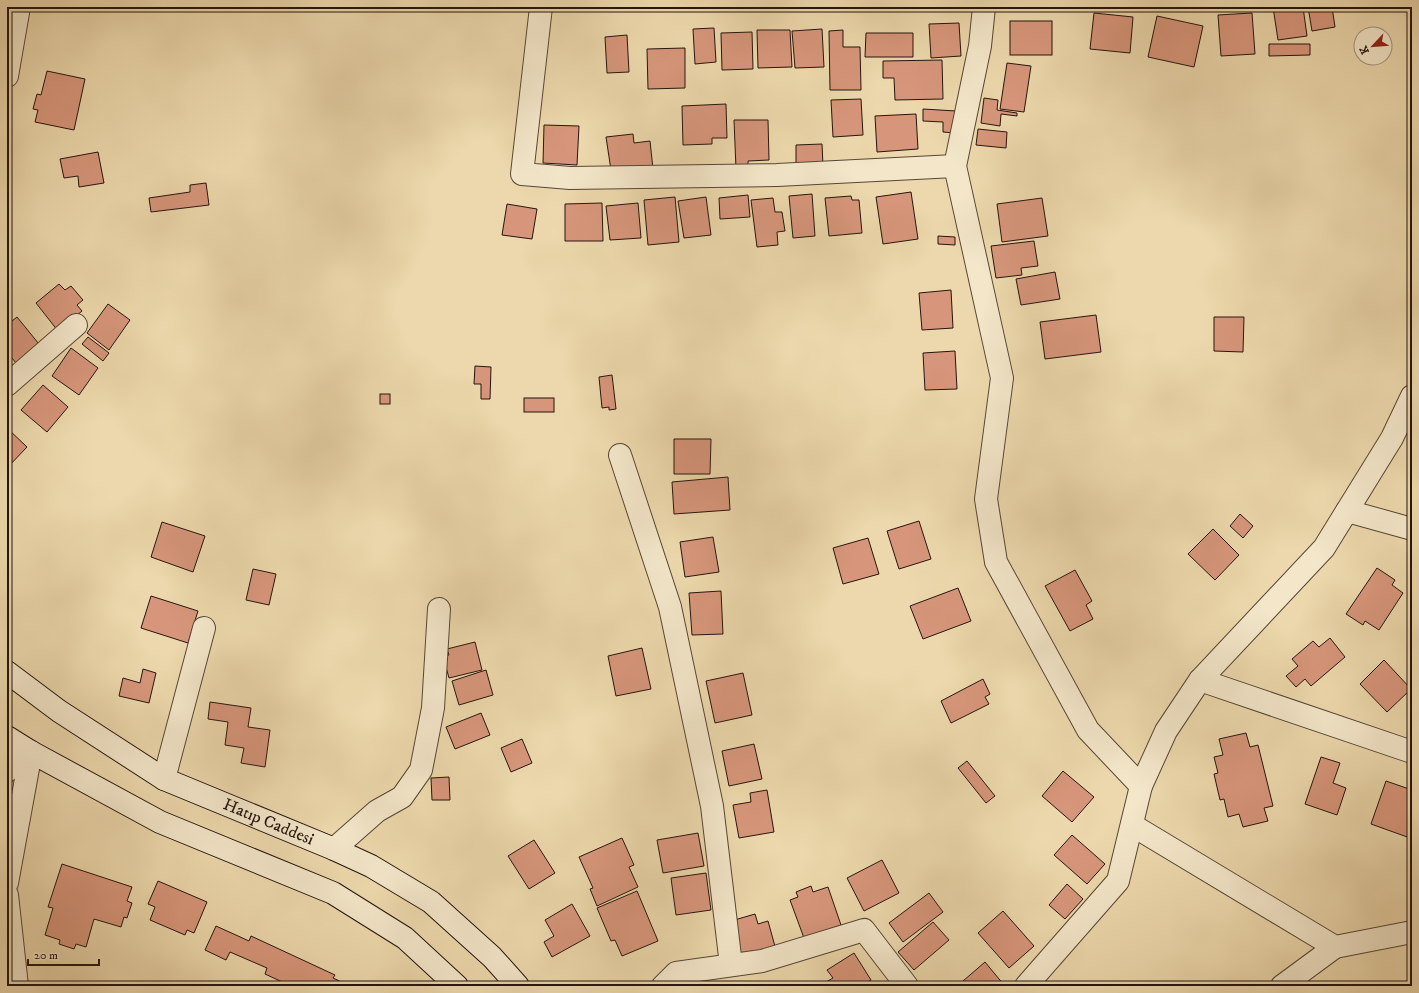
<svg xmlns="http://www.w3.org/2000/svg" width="1419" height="993" font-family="'IM FELL DW Pica',serif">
  <rect width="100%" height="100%" fill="#ecd8ac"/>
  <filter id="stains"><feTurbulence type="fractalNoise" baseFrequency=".005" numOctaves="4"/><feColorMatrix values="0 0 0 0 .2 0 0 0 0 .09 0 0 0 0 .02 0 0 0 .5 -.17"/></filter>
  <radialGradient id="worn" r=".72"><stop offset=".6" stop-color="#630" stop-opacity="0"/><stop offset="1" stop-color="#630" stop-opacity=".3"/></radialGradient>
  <g fill="#d7967b" stroke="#25150d">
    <polygon points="1273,7 1303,7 1307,36 1278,40"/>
    <polygon points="1308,7 1332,7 1335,27 1312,31"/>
    <polygon points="1094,13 1133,17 1130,53 1090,49"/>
    <polygon points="1252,13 1255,54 1221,56 1218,15"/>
    <polygon points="1157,16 1203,26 1194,67 1148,57"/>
    <rect x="1010" y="21" width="42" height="34"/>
    <polygon points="959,23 961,56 931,58 929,24"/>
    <polygon points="714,28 716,62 695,64 693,29"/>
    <polygon points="822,29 824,67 795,68 792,31"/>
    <polygon points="757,30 790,30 792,67 758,68"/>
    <polygon points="843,30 843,47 860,47 861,90 830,90 829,31"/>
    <polygon points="752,32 753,69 722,70 721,33"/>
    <polygon points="866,33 913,33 913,57 865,57"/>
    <polygon points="627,35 629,72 607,73 605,37"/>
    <polygon points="1269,44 1310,44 1310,55 1269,56"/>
    <polygon points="685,48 685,88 648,89 647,49"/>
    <polygon points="942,60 943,99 895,100 894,78 883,78 883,61"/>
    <polygon points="1007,63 1031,66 1024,112 1000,109"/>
    <polygon points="47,71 85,79 74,130 35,122 38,110 33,109 37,94 41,95"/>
    <polygon points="984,98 998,100 997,110 1017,113 1017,116 1001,114 1000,126 981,123"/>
    <polygon points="861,99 863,135 833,137 831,100"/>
    <polygon points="726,104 727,138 712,138 712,144 683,145 682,106"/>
    <polygon points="923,109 956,111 955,133 943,132 943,122 923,121"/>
    <polygon points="916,114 918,149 877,152 875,116"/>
    <polygon points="734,120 768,120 769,160 748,161 748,169 736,169"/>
    <polygon points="544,125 579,126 577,165 543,163"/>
    <polygon points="978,129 1007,132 1006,148 976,145"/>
    <polygon points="633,134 634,143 650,141 653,169 611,170 606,137"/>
    <polygon points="822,144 823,166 796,166 796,145"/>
    <polygon points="98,152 104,183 79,187 78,176 64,178 60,159"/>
    <polygon points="206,183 209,205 151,212 149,198 190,192 190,185"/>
    <polygon points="911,192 918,239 883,244 876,197"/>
    <polygon points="812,194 815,236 793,238 789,196"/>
    <polygon points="748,195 750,217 720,219 719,198"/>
    <polygon points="851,196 852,200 859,200 862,233 829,236 825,198"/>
    <polygon points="675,197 679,242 648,245 644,200"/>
    <polygon points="706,197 711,235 684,238 678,201"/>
    <polygon points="773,198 775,212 782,212 785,231 777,232 778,245 757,247 751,200"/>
    <polygon points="1042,198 1048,236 1002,242 997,204"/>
    <polygon points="602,203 603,241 565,241 565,204"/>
    <polygon points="638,203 641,238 610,240 606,206"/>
    <polygon points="507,204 537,209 532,239 502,235"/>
    <polygon points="938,236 955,237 955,245 938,244"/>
    <polygon points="1034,241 1038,266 1021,268 1022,275 996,278 991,246"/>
    <polygon points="1055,272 1060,299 1021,305 1016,279"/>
    <polygon points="59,284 65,290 71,286 83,300 77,305 82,311 58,331 36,303"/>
    <polygon points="951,290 953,328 922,330 919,293"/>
    <polygon points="108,304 130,320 109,350 87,333"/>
    <polygon points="1096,315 1101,352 1045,359 1040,322"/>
    <polygon points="17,317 39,344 16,363 7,352 7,325"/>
    <polygon points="1214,317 1244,317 1243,352 1214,351"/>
    <polygon points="88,337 109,353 103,361 82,344"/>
    <polygon points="71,348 98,368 79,395 52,376"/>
    <polygon points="955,351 957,389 925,390 923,353"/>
    <polygon points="475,366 491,367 490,399 481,399 481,384 474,384"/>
    <polygon points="612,375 616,409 609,410 609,407 602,408 599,377"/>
    <polygon points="43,385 68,407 47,432 21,410"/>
    <rect x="380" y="394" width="10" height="10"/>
    <rect x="524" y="398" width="30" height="14"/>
    <polygon points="7,428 27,447 7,468"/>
    <polygon points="674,439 711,439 710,474 674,474"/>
    <polygon points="728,477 730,510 674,514 672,482"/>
    <polygon points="1240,514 1253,526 1243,538 1230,526"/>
    <polygon points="919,521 931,559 899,569 887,531"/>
    <polygon points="162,522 205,536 193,572 151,557"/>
    <polygon points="1213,529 1239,555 1215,580 1188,554"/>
    <polygon points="713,537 719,572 685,577 680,542"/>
    <polygon points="868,538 879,574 843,584 833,548"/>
    <polygon points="1377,568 1395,580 1392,585 1403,593 1379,630 1365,621 1363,625 1346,614"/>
    <polygon points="253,569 276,574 269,605 246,600"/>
    <polygon points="1075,570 1092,601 1086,605 1093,619 1070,631 1045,586"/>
    <polygon points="958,588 971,621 923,639 910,606"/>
    <polygon points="721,591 723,634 692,635 689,593"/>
    <polygon points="151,596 198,611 188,643 141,628"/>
    <polygon points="1330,638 1345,657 1311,686 1305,679 1296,687 1286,676 1298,666 1292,659 1313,641 1319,647"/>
    <polygon points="475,642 482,670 449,678 443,656 449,655 447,649"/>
    <polygon points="642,648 651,689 616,696 608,656"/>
    <polygon points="1384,660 1411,689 1387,712 1360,684"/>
    <polygon points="143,669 156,673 149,703 119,696 123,678 140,683"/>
    <polygon points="486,670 493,695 459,705 452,681"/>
    <polygon points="743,673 752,715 715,723 706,681"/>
    <polygon points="983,679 990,694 985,697 989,704 951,723 941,701"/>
    <polygon points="210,702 251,708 248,727 270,730 265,767 241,763 244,748 225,745 228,722 208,719"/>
    <polygon points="481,713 490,735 455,749 446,727"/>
    <polygon points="1246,733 1250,747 1258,745 1273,806 1264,808 1268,821 1243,827 1239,814 1228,817 1224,799 1220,800 1214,774 1218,773 1214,757 1223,755 1219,739"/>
    <polygon points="522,739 532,763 511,772 501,748"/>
    <polygon points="754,744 762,779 729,786 722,751"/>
    <polygon points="1321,757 1340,763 1333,783 1346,788 1337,815 1305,804"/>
    <polygon points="967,761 995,796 986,803 958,768"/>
    <polygon points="1063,771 1094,797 1072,822 1042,796"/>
    <polygon points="449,777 450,800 432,800 431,778"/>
    <polygon points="1386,781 1412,790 1412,832 1410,838 1371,824"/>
    <polygon points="767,790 774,832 739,838 733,805 751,802 750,793"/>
    <polygon points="698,833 704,866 663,873 657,840"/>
    <polygon points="1072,835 1105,864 1087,884 1054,855"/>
    <polygon points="622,838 634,865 629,867 638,887 597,906 590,889 593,888 579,857"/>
    <polygon points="534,840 555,873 529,889 508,856"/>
    <polygon points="882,860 899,893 864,911 847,878"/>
    <polygon points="62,864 132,887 127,901 132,903 127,918 124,917 121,927 94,919 86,947 76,944 74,949 59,944 60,940 45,935 53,908 48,907"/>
    <polygon points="706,873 711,910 676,915 671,878"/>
    <polygon points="158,881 207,902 194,933 187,930 185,935 150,920 155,907 148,904"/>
    <polygon points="1067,884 1083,899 1065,919 1049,905"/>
    <polygon points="811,886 813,892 828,887 841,925 804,938 790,900 798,897 796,892"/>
    <polygon points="637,891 658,941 622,956 615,940 611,941 597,908"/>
    <polygon points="929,893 943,912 903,942 889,923"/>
    <polygon points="572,904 590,936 552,957 544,942 554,936 545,920"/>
    <polygon points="1003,911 1034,946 1009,968 978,933"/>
    <polygon points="755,914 758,924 768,921 776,950 742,960 731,921"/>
    <polygon points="933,922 949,940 914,970 898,952"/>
    <polygon points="216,926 249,941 251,936 335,975 333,978 350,986 291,986 265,974 267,968 230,952 226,960 205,950"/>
    <polygon points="854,953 871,980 861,986 828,986 826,982 833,978 827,970"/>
    <polygon points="985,962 1004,985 1002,986 968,986 963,981"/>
  </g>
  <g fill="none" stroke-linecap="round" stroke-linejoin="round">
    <defs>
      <g id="minor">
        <polyline points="541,7 522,174 570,178 777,175 955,166"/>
        <polyline points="984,7 980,46 955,166 1002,378 986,499 996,562 1088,730 1141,786"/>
        <polyline points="7,76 19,7"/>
        <polyline points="7,385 76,325"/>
        <polyline points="620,455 670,607 712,806 731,965"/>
        <polyline points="1347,511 1412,529"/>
        <polyline points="1200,680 1412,752"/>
        <polyline points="7,771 31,752"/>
        <polyline points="164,779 204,628"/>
        <polyline points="1132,825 1335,947 1412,932"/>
        <polyline points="334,849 377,811 402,797 421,770 433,708 439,609"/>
        <polyline points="7,883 31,752"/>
        <polyline points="7,895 17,986"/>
        <polyline points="663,986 676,973 762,961 864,930 907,986"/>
        <polyline points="1026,986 1118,881 1141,786 1166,731 1200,680 1324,548 1392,438 1412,396"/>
        <polyline points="1282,986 1335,947"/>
      </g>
      <g id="secondary">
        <path id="s1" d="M 7,672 L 59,711 L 164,779 L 334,849 L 371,866 L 431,902 L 492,957 L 518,986"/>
        <polyline points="7,737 31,752 160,822 333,893 405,938 457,986"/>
      </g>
    </defs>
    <use href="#minor" stroke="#574635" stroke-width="24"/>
    <use href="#secondary" stroke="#25150d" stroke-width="24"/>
    <use href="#minor" stroke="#f3e6c9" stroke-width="22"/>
    <use href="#secondary" stroke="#f3e6c9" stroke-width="22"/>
  </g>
  <g text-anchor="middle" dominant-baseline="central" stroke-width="4" stroke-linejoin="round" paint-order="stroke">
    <g font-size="17" fill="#25150d" stroke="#f3e6c9">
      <text stroke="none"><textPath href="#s1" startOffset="303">Hatıp Caddesi</textPath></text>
    </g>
  </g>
  <rect width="1419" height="993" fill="none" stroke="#ecd8ac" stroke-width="24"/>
  <rect x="8" y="8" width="1403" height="977" fill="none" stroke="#25150d" stroke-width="2"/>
  <rect x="12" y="12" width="1395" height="969" fill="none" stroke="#25150d"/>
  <g transform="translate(1373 46) rotate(244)"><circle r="19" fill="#f3e6c9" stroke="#a1927e"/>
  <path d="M0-3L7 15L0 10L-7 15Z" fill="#8f2418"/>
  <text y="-6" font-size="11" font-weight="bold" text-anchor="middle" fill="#25150d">K</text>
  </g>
  <path d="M28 959v6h71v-6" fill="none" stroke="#25150d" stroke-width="2"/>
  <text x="34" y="959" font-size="12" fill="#25150d" stroke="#f3e6c9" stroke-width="3" paint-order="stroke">20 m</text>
  <rect width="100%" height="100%" filter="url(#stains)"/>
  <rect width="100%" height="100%" fill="url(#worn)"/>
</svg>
